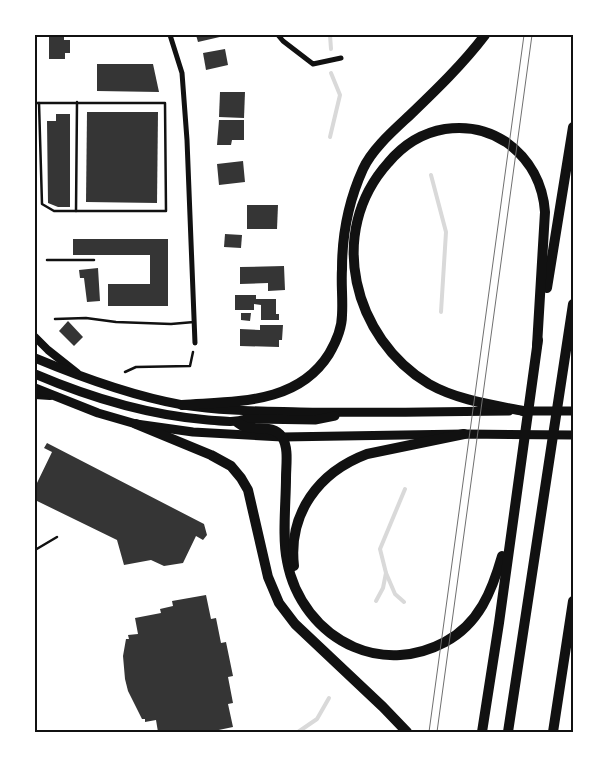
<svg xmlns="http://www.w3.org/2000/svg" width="608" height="767" font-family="Georgia,serif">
  <rect width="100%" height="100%" fill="#fff"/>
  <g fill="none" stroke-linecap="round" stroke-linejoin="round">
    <g stroke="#d9d9d9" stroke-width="4">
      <polyline points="330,35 331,49"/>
      <polyline points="330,137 340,95 331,73"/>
      <polyline points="431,175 446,232 441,312"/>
      <polyline points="376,601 383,588 386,573"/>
      <polyline points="404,602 395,594 386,573 380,549 405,489"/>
      <polyline points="298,732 317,719 329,698"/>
    </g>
  </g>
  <g fill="#353535">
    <polygon points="49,35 64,35 64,40 70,40 70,53 65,53 65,59 49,59"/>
    <polygon points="196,35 224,35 224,36 198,42"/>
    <polygon points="225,49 228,65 206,70 203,53"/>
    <polygon points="97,64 153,64 159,92 97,91"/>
    <polygon points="220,92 245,92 244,118 219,117"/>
    <polygon points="87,112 158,112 157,203 86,202"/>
    <polygon points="56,114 70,114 70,207 58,207 48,203 47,121 56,121"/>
    <polygon points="219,120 244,120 244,140 232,140 231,145 217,145"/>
    <polygon points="243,161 245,182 219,185 217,164"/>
    <polygon points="247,205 278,205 277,229 247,229"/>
    <polygon points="225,234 242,235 241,248 224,247"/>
    <polygon points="73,239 168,239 168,306 108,306 108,284 150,284 150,255 73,255"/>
    <polygon points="284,266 285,290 268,291 268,283 240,284 240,267"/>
    <polygon points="98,268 100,301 87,302 84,278 80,278 79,270"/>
    <polygon points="235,295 256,295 256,299 276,299 276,314 279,314 279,320 261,320 261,305 254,304 254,310 235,310"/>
    <polygon points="241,313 251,313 250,321 241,320"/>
    <polygon points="68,321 83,337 74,346 59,331"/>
    <polygon points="260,325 283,325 282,340 279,340 279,347 240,346 240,329 260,330"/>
    <polygon points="47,443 204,524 207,535 203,540 196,536 183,563 164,566 151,560 124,565 117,540 35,500 36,485 52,452 44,448"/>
    <polygon points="206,595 211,619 216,618 221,643 226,642 233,676 228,677 233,703 228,704 233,727 209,732 158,732 156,720 145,722 145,719 142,719 128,691 125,679 123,656 126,639 129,639 128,635 138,634 135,618 161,613 160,609 173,606 172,601"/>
  </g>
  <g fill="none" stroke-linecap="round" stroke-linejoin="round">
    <polyline stroke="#111" stroke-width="2.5" points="125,372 136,367 190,366 193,352"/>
    <g stroke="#111" stroke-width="2.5">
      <polyline points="35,103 165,103 166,211 76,211 77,102"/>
      <polyline points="39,103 42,204 54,211 76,211"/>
      <polyline points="47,260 94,260"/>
      <polyline points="55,319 86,318 116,322 171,324 194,322"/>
      <polyline points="35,550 57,537"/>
    </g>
    <g stroke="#111" stroke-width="5">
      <polyline points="170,35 182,73 187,140 195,343"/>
      <polyline points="278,35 283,41 313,64 341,58"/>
    </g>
    <g stroke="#111" stroke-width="8">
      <polyline points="35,337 48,350 77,373"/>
      <polyline points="35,395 50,396"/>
    </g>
    <g stroke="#111" stroke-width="9">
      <path d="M 35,358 C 83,378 132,396 183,405 C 222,411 261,411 300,412 C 370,413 440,412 509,411"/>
      <path d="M 35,374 C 91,398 148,415 208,420 C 222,421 234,423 246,419 L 315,420 L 335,416"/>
      <polyline points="35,388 98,413 136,424 193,432 282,437 464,434 573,435"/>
      <polyline points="522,411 573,411"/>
    </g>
    <g stroke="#111" stroke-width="10">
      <polyline points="547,288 573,127"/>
      <path d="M 182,405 C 235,401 297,405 329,354 C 336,342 342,329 342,315 C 343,299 341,284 342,269 C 342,236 349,200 363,169 C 372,149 394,130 410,115 C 436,90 463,64 485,35"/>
      <path d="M 523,411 C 493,405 457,400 429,384 C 353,338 326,232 388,163 C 403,145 421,133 445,129 C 466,126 488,130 506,142 C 530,159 543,184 545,212 L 537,346"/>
      <path d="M 237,422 C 240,424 243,427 247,427 C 259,430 274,425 282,437 C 289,448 286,465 286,478 C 286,502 282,538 287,561 C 294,599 319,632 354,647 C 384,660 417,657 445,642 C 479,624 492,591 502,556"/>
      <polyline points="136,424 211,455 231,466 241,478 248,490 268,577 279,603 295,624 383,707 407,732"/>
      <path d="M 294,566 C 288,513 319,472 367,454 L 464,434"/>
      <polyline points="482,732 499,623 538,340"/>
      <polyline points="508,732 573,304"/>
      <polyline points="553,732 573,601"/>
    </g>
    <g stroke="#707070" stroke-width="1">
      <polyline points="429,732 524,35"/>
      <polyline points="437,732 532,35"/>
    </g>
  </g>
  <rect width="608" height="767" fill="none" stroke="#ffffff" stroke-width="72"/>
  <rect x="36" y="36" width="536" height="695" fill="none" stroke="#111" stroke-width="2"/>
</svg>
